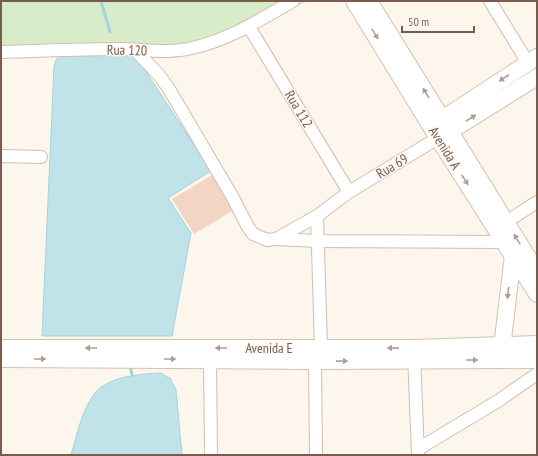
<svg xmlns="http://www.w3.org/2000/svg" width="538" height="456" font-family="'PT Sans Narrow',sans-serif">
  <rect width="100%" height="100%" fill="#fdf6ec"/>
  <polygon fill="#d8ecc9" points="1,1 308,1 251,30 131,55 211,171 168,198 191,233 172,336 42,336 56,60 60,56 1,55"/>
  <g fill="#bfe3e8" stroke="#a5d3da">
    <polygon points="60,55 131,55 137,58 211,171 168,198 191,233 172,336 42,336 54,66 56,60"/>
    <path d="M 160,373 L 170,378 L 176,390 L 182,455 L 71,455 C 77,435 82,408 96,392 C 110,376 141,374 160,373 Z"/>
  </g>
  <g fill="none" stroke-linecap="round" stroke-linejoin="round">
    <g stroke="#a5d3da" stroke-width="3">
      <polyline points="101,1 110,32"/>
      <polyline points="130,365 132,375"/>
    </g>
  </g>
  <polygon fill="#f3d5c3" points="214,174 237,208 194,234 172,199"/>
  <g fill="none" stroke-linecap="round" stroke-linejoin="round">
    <defs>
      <g id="street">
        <polyline points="490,1 528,63"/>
        <polyline points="249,27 349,192"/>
        <polyline points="135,50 159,75 169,89 232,196 248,227 253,234 267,240 276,239 317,216 349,192 438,138"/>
        <path d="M 1,52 C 40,51 80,49 119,49 C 143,49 168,54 192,48 C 229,40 261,19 293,1"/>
        <polyline points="1,156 41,157"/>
        <polyline points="317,216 321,347"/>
        <polyline points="506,222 537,202"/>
        <polyline points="276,239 318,241 505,242"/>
        <polyline points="414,354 418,455"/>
        <polyline points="210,360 211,455"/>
        <polyline points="315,361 316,455"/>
        <polyline points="418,449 498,401 537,374"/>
      </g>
      <g id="secondary">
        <polyline points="354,1 438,138 537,294"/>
        <polyline points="369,1 537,272"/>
        <polyline points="433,125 537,57"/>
        <polyline points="441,137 537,77"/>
        <polyline points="1,348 414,348 537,344"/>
        <polyline points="501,356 513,255"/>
        <polyline points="1,359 315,361 537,360"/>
      </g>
    </defs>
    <use href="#street" stroke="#d1beb0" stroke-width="14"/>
    <use href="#secondary" stroke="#d6c0b0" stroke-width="18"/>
    <use href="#street" stroke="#fff" stroke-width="12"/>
    <use href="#secondary" stroke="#fff" stroke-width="16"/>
  </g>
  <defs><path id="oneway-solid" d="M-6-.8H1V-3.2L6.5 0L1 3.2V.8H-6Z"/></defs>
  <g fill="#af9d94">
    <use href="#oneway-solid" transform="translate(375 34) rotate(58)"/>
    <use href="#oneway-solid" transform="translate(504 78) rotate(147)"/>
    <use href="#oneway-solid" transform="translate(426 93) rotate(-122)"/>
    <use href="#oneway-solid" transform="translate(471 118) rotate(-32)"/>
    <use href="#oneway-solid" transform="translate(465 180) rotate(57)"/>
    <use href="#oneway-solid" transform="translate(517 239) rotate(-122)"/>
    <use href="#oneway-solid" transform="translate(508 293) rotate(96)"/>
    <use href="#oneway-solid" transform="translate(91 348) rotate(-180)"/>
    <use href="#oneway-solid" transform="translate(221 348) rotate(180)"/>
    <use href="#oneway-solid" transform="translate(393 348) rotate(-179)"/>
    <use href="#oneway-solid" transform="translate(40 359)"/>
    <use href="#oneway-solid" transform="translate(170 359)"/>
    <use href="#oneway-solid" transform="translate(472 360)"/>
    <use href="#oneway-solid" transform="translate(342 361) rotate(-1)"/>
  </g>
  <g text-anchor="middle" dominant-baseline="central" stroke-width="3" stroke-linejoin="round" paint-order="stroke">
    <g font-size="14" fill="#7a5c4d" stroke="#fffaf3">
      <text transform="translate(127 50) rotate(1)">Rua 120</text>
      <text transform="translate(299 109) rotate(59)">Rua 112</text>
      <text transform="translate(445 148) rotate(58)">Avenida A</text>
      <text transform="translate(392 166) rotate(-31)">Rua 69</text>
      <text x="269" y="348">Avenida E</text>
    </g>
  </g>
  <rect width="538" height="456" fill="none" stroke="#7a5c4d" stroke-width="4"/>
  <path d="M402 26v6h72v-6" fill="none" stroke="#7a5c4d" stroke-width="2"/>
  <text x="408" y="26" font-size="12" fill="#7a5c4d" stroke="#fffaf3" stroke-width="3" paint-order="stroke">50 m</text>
</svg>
